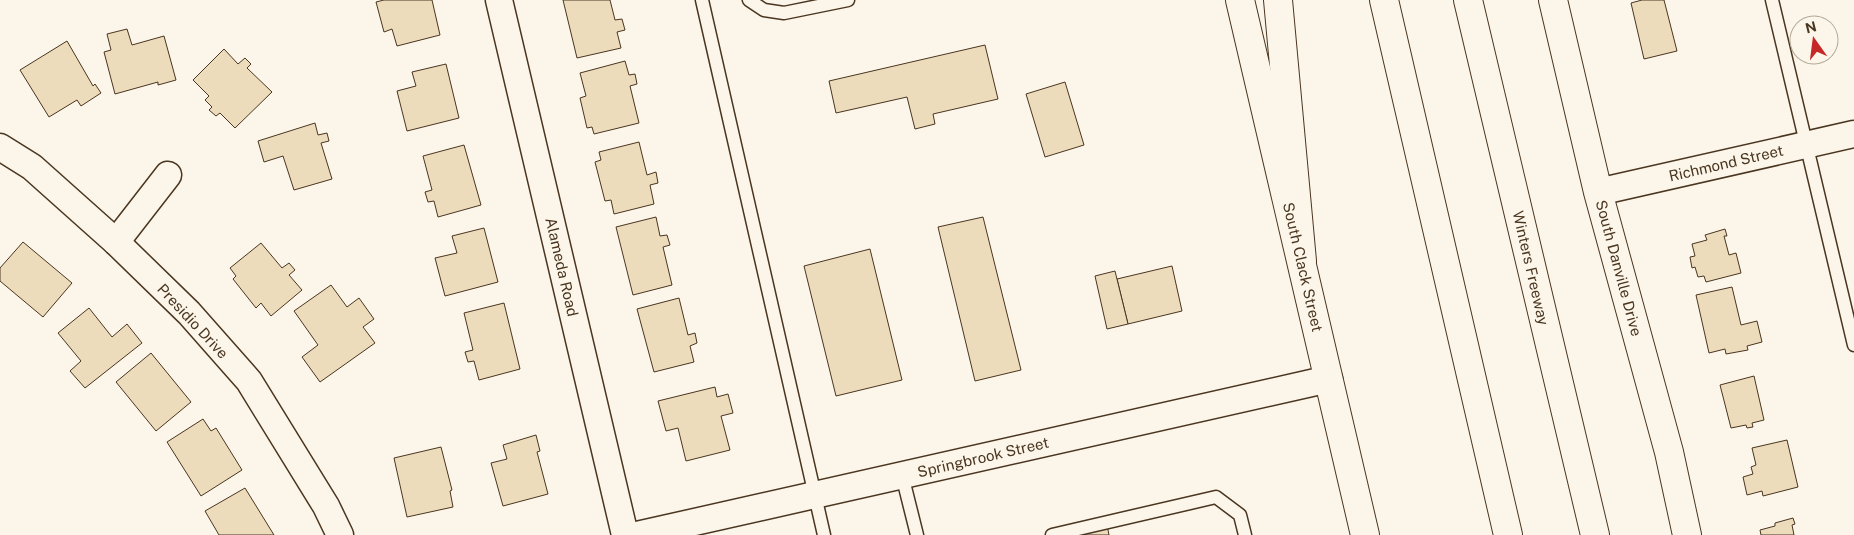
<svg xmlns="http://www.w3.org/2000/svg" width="1854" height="535" font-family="'Public Sans',sans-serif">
  <rect width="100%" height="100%" fill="#fbf6e9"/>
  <g fill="#ecdcbc" stroke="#4a3520">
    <polygon points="384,0 432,0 440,35 397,46 392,29 384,32 376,2"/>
    <polygon points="563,0 610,0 615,20 622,19 625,30 617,32 621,48 577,58"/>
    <polygon points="1642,0 1664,0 1677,51 1644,59 1631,3"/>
    <polygon points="127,29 132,45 164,36 176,80 158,85 158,82 115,94 104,52 111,50 107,34"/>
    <polygon points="67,41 93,86 95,84 101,93 81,106 77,100 49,117 20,70"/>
    <polygon points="985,45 998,99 933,114 935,124 915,129 907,97 836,113 829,81"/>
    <polygon points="224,49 238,64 245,58 251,64 247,68 272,92 235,128 220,113 216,116 209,110 212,107 205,100 209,96 193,80"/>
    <polygon points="625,61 629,75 635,74 637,84 630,86 639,123 594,134 592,127 587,128 580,98 586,96 580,73"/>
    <polygon points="446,64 459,118 407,131 397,91 416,86 412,72"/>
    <polygon points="1065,82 1084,145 1045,157 1026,94"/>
    <polygon points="315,123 318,135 327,133 329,141 321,143 332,179 294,190 283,156 264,162 258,141"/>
    <polygon points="639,142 647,175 656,172 658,183 650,185 654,204 614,214 611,200 605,201 595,162 601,160 599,152"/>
    <polygon points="464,145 481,205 438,217 434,201 428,202 425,192 432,190 423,156"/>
    <polygon points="656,217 660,236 667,235 670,245 663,247 672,285 633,295 616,227"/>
    <polygon points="983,217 1021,370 975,381 938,227"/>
    <polygon points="484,228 498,282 445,296 435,258 457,253 452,236"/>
    <polygon points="1725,229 1727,236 1724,236 1729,255 1736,253 1741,273 1706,282 1704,276 1698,277 1695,267 1692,268 1690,257 1695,256 1692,244 1707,240 1705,235"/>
    <polygon points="23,242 72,283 43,317 0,281 0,268"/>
    <polygon points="261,243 282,268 289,263 295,270 289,275 302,290 271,316 261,303 256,308 233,279 236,276 230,268"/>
    <polygon points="870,249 902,380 836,396 804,266"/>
    <polygon points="1172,266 1182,311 1128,324 1117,279"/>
    <polygon points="1115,271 1128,324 1107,329 1095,276"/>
    <polygon points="331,285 347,307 359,298 374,319 363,327 375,343 320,382 302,357 318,345 294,311"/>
    <polygon points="1732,287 1741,325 1757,321 1762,342 1747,346 1748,350 1726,354 1725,349 1709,353 1696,295"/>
    <polygon points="679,298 688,335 695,333 697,343 690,346 694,362 654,372 637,309"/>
    <polygon points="504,303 520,369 479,380 474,361 468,362 465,352 473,350 464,313"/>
    <polygon points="89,308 112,337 127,324 142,343 85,388 70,371 81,361 58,333"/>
    <polygon points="151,353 191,402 156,431 116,382"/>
    <polygon points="1754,376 1764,420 1752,423 1753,427 1747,428 1746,425 1731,428 1720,385"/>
    <polygon points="715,387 717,397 728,394 733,413 721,416 730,450 686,461 678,428 666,431 658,401"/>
    <polygon points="203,419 211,431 216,428 242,470 201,496 167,442"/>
    <polygon points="536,435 540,451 537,452 548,494 503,506 491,463 507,459 503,445"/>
    <polygon points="1787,440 1798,487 1763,496 1762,491 1747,495 1743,477 1753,474 1751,467 1756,465 1752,448"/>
    <polygon points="441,447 452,490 450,491 453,507 407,517 394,458"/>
    <polygon points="245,488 274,535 219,535 205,511"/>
    <polygon points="1793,518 1795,524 1792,525 1794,535 1761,535 1760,530 1775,526 1775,523"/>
    <polygon points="1107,525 1109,535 1070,535"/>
  </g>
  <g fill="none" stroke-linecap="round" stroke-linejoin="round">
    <defs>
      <g id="service">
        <polyline points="702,0 824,535"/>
        <polyline points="749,0 764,10 784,13 848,0"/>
        <polyline points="1772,0 1854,345"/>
        <polyline points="902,475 917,535"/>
        <polyline points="1052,535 1216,497 1240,515 1245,535"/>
      </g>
      <g id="minor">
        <polyline points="499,0 625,535"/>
        <polyline points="0,147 32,167 116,242 189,313 249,381 326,506 340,535"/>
        <polyline points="1598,192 1854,134"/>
        <polyline points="116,242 168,175"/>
        <polyline points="637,535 1329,379"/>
      </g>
      <g id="secondary">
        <polyline points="1240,0 1365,535"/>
        <polyline points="1553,0 1598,192 1669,452 1687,535"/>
      </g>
      <g id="motorway">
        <polyline points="1278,0 1302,261"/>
        <polyline points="1384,0 1508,535"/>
        <polyline points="1468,0 1595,535"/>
      </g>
    </defs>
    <use href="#service" stroke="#4a3520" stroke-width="15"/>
    <use href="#minor" stroke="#4a3520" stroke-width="29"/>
    <use href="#secondary" stroke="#4a3520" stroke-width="30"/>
    <use href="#motorway" stroke="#4a3520" stroke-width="30"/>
    <use href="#service" stroke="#fbf6e9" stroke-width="12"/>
    <use href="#minor" stroke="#fbf6e9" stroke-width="26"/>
    <use href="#secondary" stroke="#fbf6e9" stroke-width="28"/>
    <use href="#motorway" stroke="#fbf6e9" stroke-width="28"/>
  </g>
  <g text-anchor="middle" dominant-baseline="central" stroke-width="4" stroke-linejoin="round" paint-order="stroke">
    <g font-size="15" fill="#4a3520" stroke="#fbf6e9">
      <text transform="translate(1726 163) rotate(-13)">Richmond Street</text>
      <text transform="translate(562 267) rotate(77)">Alameda Road</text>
      <text transform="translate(1303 267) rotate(77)">South Clack Street</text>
      <text transform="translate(1531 268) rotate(77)">Winters Freeway</text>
      <text transform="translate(1619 268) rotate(75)">South Danville Drive</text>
      <text transform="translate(193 321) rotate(47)">Presidio Drive</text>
      <text transform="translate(983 457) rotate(-13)">Springbrook Street</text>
    </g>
  </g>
  <g transform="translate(1814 40) rotate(346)"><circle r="24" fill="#fbf6e9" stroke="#b4a999"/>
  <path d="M0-4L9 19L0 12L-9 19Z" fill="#c62828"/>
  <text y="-8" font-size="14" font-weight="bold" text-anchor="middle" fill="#4a3520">N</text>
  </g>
</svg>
